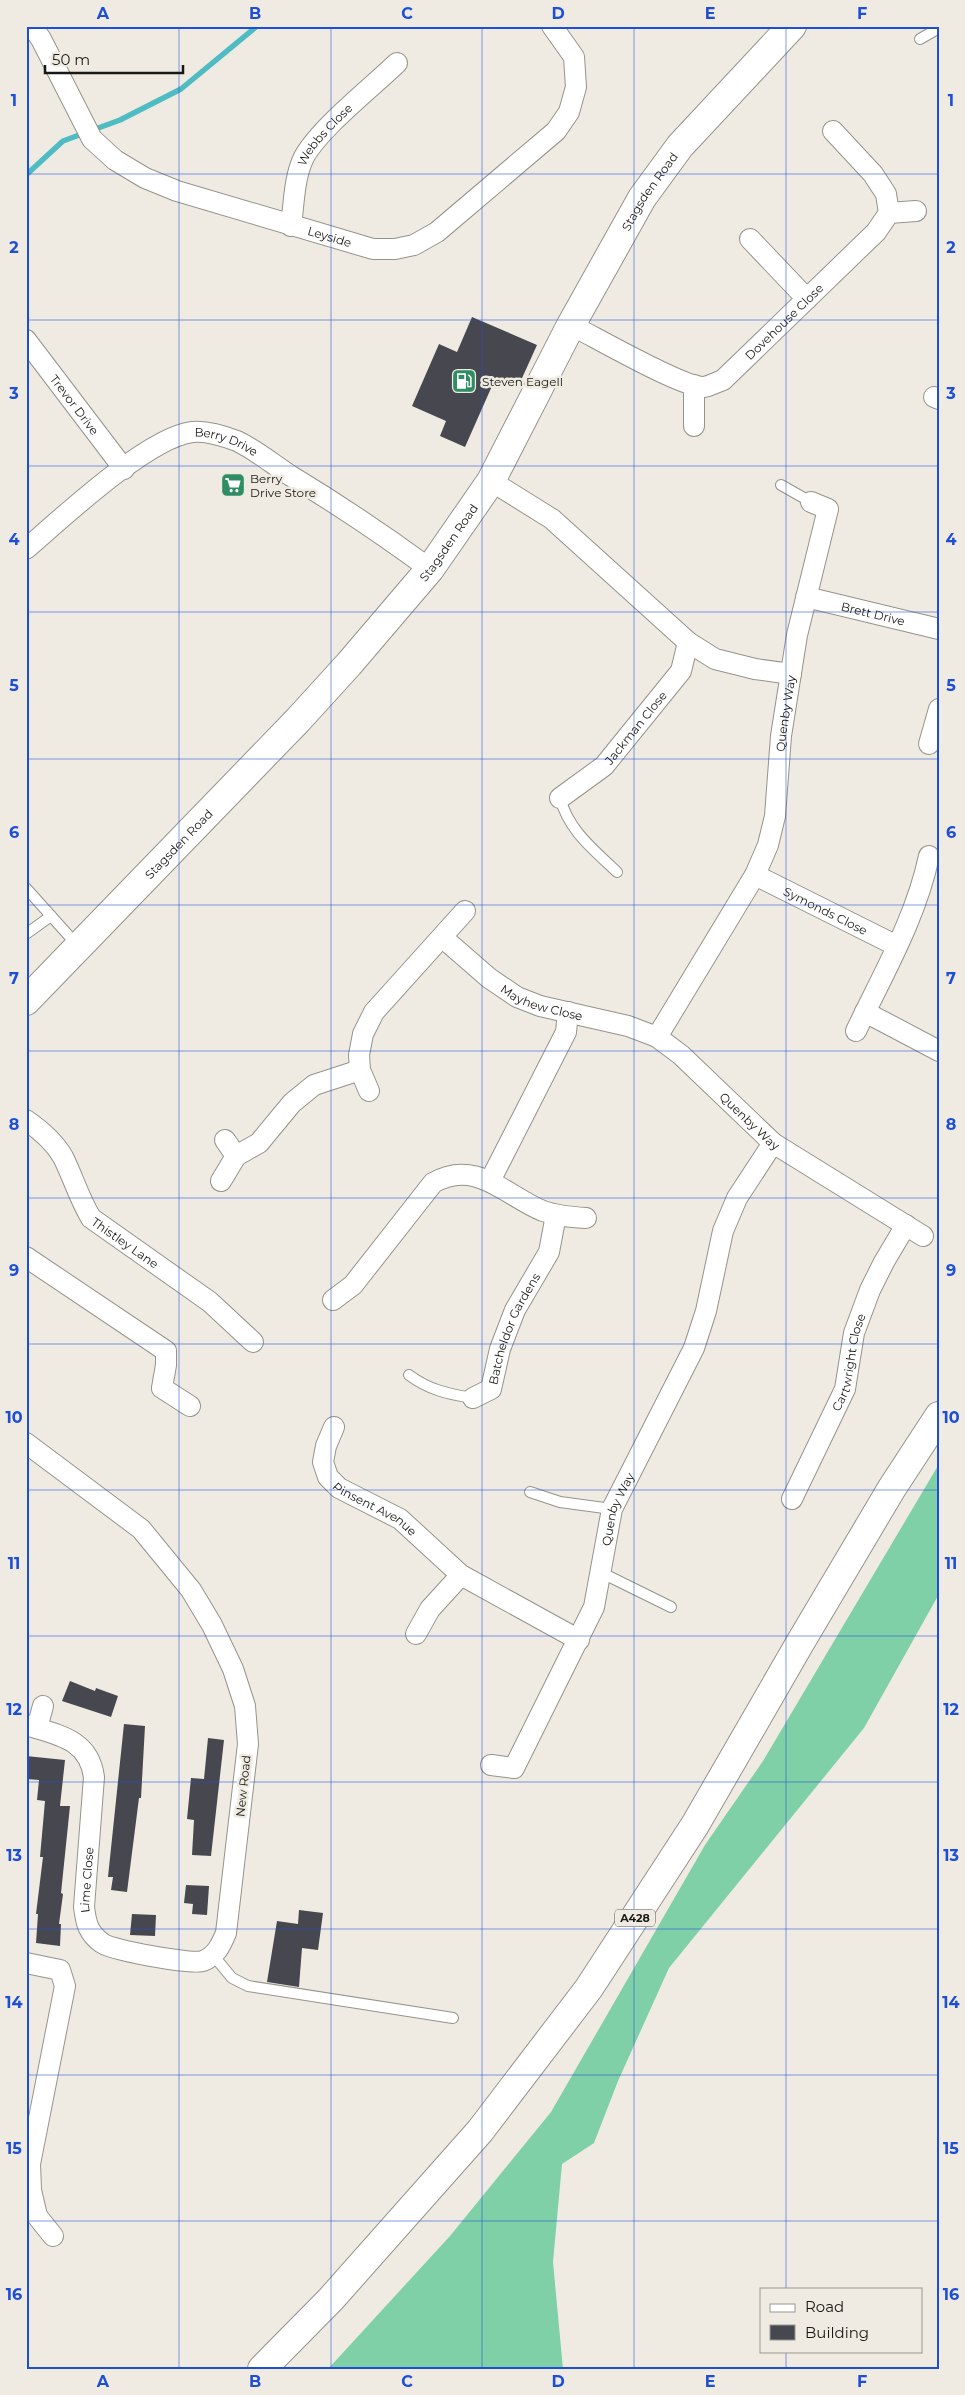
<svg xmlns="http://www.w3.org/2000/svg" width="965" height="2395" font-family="Montserrat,sans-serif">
  <rect width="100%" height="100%" fill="#efebe2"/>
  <polygon fill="#7fd0a7" points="939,1464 939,1594 864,1728 669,1968 618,2081 594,2143 562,2164 553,2262 563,2369 328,2369 450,2236 551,2112 705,1845 763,1761"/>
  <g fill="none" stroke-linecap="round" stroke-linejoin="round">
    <polyline stroke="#4fbcc4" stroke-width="5.5" points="26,175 63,141 120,120 181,89 257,26"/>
  </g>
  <g fill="#47484f">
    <polygon points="472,317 537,345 518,387 496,377 465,447 440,436 446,421 412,406 439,344 457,352"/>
    <polygon points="70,1681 95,1691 96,1688 118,1696 111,1717 62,1701"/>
    <polygon points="124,1724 145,1726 141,1798 139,1798 127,1892 111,1890 113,1877 108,1877"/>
    <polygon points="208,1738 224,1740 211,1856 192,1855 194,1820 187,1819 191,1778 204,1779"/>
    <polygon points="26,1756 65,1760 60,1806 70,1806 61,1893 63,1894 59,1924 61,1924 60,1946 36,1943 38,1914 36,1914 43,1857 40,1857 45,1801 37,1800 39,1780 26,1779"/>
    <polygon points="186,1885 209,1886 207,1915 192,1914 193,1904 184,1903"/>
    <polygon points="299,1910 323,1913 318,1950 302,1948 299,1987 267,1982 277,1921 298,1924"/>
    <polygon points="132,1914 156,1915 155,1936 130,1935"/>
  </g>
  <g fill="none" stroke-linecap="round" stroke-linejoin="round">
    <defs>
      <g id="lane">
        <polyline points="920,39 939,28"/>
        <polyline points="781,485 811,502"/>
        <path d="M 560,798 C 569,831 593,849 617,872"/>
        <polyline points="26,888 78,946"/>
        <polyline points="26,934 51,916"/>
        <path d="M 409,1375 C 429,1390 448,1394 473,1398"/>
        <polyline points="530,1492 560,1502 612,1509"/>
        <polyline points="602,1573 671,1607"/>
        <polyline points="213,1955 232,1978 248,1986 453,2018"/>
      </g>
      <g id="street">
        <path id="s1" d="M 32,26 L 41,39 L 92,139 L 115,160 L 145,178 L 177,191 L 373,249 L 395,249 L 414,245 L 437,232 L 556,131 L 569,112 L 576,87 L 574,57 L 552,26"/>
        <polyline points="889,213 916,211"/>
        <path id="s2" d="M 291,226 C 294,204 294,177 304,157 C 320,128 371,88 397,63"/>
        <polyline points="750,239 807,299"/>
        <path id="s3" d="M 571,325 C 595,337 683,388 704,387 C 710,386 717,382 723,380 L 876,232 L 889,213 L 886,194 L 873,174 L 833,131"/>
        <path id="s4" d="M 26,340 L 124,469"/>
        <polyline points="934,397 939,399"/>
        <polyline points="694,426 694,385"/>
        <polyline points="491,481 552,519 688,642 715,659 755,669 791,674"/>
        <path id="s5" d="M 26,549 C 62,518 147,438 192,432 C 207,430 224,436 237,441 C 256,450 274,465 291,476 C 339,505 385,536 430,569"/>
        <path id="s6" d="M 806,597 L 939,629"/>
        <polyline points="929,744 939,709"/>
        <path id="s7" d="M 560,798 L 604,766 L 681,671 L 688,642"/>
        <path id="s8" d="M 755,875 L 897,946"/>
        <path id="s9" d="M 443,938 L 489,978 L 517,997 L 540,1006 L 628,1026 L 657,1037 L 681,1055 L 773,1143 L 923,1236"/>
        <polyline points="865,1012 939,1051"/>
        <path d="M 856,1031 C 883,974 916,918 929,856"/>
        <path id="s10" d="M 657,1037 L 755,875 L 768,845 L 775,816 L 781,736 L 797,635 L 828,509 L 811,502"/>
        <polyline points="369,1091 360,1070 359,1055 363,1034 374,1012 465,911"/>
        <path id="s11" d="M 26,1120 C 39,1129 55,1143 63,1157 C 73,1177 79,1198 91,1218 L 210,1302 L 253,1342"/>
        <polyline points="225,1140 236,1156"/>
        <polyline points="221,1181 236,1156 259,1143 292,1103 314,1085 360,1070"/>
        <polyline points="490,1181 566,1032 568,1012"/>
        <polyline points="26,1257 166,1351 166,1365 162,1388 190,1406"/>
        <path d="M 333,1300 L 353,1285 L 433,1183 C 476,1158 506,1196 543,1211 C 557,1216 571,1217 586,1218"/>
        <path id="s12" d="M 473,1398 L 491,1389 L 500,1349 L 515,1310 L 549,1252 L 556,1215"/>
        <path id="s13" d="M 334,1427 L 326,1446 L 323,1462 L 328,1477 L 339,1488 L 400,1519 L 461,1575 L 579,1640"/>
        <path id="s14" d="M 26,1443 L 141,1529 L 191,1590 L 212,1625 L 233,1669 L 245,1706 L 248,1744 L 226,1933 C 221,1945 216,1956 203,1961 C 193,1965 110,1950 102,1943 C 88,1933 86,1923 84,1907 L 94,1777 C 89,1739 58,1735 26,1725"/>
        <path id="s15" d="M 792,1499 L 845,1389 L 854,1333 L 870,1290 L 884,1262 L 906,1225"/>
        <polyline points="416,1634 430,1609 461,1575"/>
        <polyline points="37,1728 43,1706"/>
        <path id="s16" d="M 491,1765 L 514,1768 L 594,1607 L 612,1509 L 694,1348 L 706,1311 L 723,1231 L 737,1198 L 773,1143"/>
        <polyline points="26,1963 60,1970 65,1986 30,2164 31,2190 37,2216 53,2236"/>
      </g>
      <g id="secondary">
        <path id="s17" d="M 26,1001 L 298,720 L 349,664 L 430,569 L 491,481 L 571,325 L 642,198 L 680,146 L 792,26"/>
      </g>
      <polyline id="highway" points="262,2369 331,2299 480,2131 589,1988 695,1825 800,1643 892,1488 939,1416"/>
    </defs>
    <use href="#lane" stroke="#96938a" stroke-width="12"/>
    <use href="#street" stroke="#96938a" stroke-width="22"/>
    <use href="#secondary" stroke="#96938a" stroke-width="30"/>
    <use href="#highway" stroke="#96938a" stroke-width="30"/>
    <use href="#lane" stroke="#fff" stroke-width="10"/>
    <use href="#street" stroke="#fff" stroke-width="20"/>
    <use href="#secondary" stroke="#fff" stroke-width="28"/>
    <use href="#highway" stroke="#fff" stroke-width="28"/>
  </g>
  <path fill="none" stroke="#1d4ed8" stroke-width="1" stroke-opacity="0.55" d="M 179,26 L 179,2369M 331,26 L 331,2369M 482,26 L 482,2369M 634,26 L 634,2369M 786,26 L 786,2289M 26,174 L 939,174M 26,320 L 939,320M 26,466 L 939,466M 26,612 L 939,612M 26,759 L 939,759M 26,905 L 939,905M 26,1051 L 939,1051M 26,1198 L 939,1198M 26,1344 L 939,1344M 26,1490 L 939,1490M 26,1636 L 939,1636M 26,1782 L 939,1782M 26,1929 L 939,1929M 26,2075 L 939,2075M 26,2221 L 939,2221M 786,2351 L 786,2369"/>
  <defs>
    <symbol id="fuel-square" viewBox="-11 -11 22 22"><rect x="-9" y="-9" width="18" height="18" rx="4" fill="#2f8d64" stroke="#efebe2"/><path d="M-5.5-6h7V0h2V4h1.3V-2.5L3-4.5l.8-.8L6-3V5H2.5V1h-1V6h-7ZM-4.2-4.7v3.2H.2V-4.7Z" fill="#fff"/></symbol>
    <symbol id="supermarket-square" viewBox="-11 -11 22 22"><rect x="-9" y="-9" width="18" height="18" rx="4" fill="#2f8d64" stroke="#efebe2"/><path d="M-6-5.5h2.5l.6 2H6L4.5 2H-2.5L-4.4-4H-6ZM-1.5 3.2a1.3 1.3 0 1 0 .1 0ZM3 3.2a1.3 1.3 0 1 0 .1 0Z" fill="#fff"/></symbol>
  </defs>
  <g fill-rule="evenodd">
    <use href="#fuel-square" x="450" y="367" width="28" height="28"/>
    <use href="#supermarket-square" x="219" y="471" width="28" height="28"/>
  </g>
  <g text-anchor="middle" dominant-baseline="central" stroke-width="5" stroke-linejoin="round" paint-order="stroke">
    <rect fill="#efebe2" stroke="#595752" stroke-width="1" x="615" y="1909.5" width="40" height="17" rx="4"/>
    <g font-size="11" font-weight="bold" fill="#191814">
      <text x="635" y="1918">A428</text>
    </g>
    <g font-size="12" fill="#191814" stroke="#efebe2">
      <text stroke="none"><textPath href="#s2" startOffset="101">Webbs Close</textPath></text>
      <text stroke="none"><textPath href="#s17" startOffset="1029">Stagsden Road</textPath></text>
      <text stroke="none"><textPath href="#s1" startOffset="388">Leyside</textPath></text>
      <text stroke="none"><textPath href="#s3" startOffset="252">Dovehouse Close</textPath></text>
      <text stroke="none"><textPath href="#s4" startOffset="81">Trevor Drive</textPath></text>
      <text stroke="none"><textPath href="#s5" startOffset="241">Berry Drive</textPath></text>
      <text stroke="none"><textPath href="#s17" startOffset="624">Stagsden Road</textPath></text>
      <text stroke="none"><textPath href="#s6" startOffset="69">Brett Drive</textPath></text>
      <text stroke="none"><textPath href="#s10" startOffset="355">Quenby Way</textPath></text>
      <text stroke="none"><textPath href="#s7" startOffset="104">Jackman Close</textPath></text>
      <text stroke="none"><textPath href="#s17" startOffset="219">Stagsden Road</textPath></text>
      <text stroke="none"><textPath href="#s8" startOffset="79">Symonds Close</textPath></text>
      <text stroke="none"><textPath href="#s9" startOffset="120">Mayhew Close</textPath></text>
      <text stroke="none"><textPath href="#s9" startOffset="366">Quenby Way</textPath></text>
      <text stroke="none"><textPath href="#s11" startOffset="162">Thistley Lane</textPath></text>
      <text stroke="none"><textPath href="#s12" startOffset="85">Batcheldor Gardens</textPath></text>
      <text stroke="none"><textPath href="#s15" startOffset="149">Cartwright Close</textPath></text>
      <text stroke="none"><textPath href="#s13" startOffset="110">Pinsent Avenue</textPath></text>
      <text stroke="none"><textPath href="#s16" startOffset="304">Quenby Way</textPath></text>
      <text transform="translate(243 1786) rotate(-84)">New Road</text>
      <text stroke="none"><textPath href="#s14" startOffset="789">Lime Close</textPath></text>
    </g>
    <g font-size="12" fill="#191814" stroke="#efebe2" text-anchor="start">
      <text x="482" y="381">Steven Eagell</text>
      <text x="250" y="478">Berry<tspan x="250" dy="14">Drive Store</tspan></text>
    </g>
  </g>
  <rect width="965" height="2395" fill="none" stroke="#efebe2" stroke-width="55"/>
  <rect x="760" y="2288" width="162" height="65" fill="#efebe2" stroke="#999790"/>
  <rect x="770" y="2304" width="25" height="8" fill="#ffffff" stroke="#999790"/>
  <text x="805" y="2312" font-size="15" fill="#191814">Road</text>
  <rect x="770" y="2325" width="25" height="15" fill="#47484f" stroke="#999790"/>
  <text x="805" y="2338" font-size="15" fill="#191814">Building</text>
  <path d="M45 65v8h138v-8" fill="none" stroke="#191814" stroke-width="2.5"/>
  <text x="52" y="65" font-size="15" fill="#191814" stroke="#efebe2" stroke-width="4" paint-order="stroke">50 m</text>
  <rect x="28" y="28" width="910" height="2340" fill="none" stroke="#1d4ed8" stroke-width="2"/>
  <g font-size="16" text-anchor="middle" font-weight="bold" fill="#1d4ed8">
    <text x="103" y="19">A</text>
    <text x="255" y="19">B</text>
    <text x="407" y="19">C</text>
    <text x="558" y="19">D</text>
    <text x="710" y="19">E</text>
    <text x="862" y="19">F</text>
    <text x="14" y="106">1</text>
    <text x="951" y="106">1</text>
    <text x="14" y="253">2</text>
    <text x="951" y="253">2</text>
    <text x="14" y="399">3</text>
    <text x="951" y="399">3</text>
    <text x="14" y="545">4</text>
    <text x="951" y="545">4</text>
    <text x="14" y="691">5</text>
    <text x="951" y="691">5</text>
    <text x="14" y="838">6</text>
    <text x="951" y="838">6</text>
    <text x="14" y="984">7</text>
    <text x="951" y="984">7</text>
    <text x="14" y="1130">8</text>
    <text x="951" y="1130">8</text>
    <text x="14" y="1276">9</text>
    <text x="951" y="1276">9</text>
    <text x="14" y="1423">10</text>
    <text x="951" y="1423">10</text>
    <text x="14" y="1569">11</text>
    <text x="951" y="1569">11</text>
    <text x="14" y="1715">12</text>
    <text x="951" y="1715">12</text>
    <text x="14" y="1861">13</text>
    <text x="951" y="1861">13</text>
    <text x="14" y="2008">14</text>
    <text x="951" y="2008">14</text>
    <text x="14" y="2154">15</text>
    <text x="951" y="2154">15</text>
    <text x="14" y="2300">16</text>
    <text x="951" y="2300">16</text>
    <text x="103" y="2387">A</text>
    <text x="255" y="2387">B</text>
    <text x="407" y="2387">C</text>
    <text x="558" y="2387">D</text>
    <text x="710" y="2387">E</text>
    <text x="862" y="2387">F</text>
  </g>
</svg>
